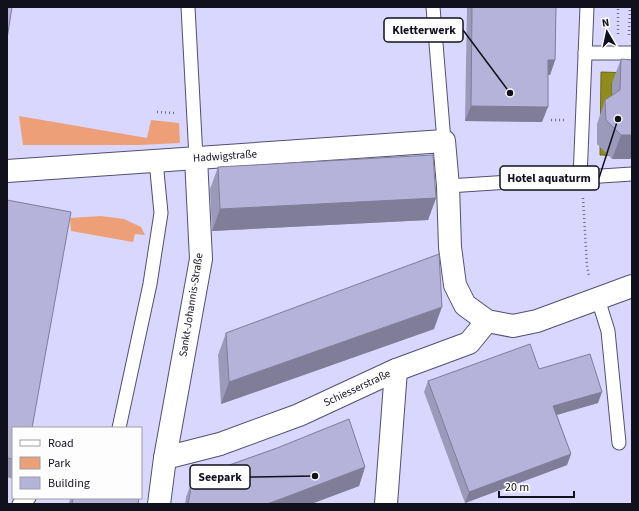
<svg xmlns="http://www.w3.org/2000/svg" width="639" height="511" font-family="'Source Sans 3',sans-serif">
  <rect width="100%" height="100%" fill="#d9d7fe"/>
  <g fill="#ed9f78">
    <polygon points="19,116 147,138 151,120 179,123 180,143 140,145 23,145"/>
    <polygon points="101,216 124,219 141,227 145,235 135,234 133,242 71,231 70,218"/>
  </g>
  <polygon fill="#908c1b" stroke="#6a671c" points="601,72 632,73 612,83 612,102 632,156 600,155"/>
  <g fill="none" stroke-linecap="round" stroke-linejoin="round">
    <defs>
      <g id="lane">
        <polyline points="188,7 196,158"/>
        <polyline points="433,7 444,141"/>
        <polyline points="585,53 632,53"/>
        <polyline points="580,178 587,7"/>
        <polyline points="448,186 632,174"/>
        <polyline points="598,299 608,331 619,443"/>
        <polyline points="119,428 150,284 161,213 156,161"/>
        <polyline points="19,504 29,498"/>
      </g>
      <g id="street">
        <polyline points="7,171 444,141 448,186 450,247 455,285 465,305 487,321 513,326 537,321 632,286"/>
        <polyline points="165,458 220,444 299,415 396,370 469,343 487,321"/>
        <polyline points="159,504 165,458 201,259 196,158"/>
        <polyline points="386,504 396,370"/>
      </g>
    </defs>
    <use href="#lane" stroke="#525070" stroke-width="15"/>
    <use href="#street" stroke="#525070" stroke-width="24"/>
    <g stroke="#6f6e87" stroke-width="2.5" stroke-dasharray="1 3" stroke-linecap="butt">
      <polyline points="618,34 618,7"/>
      <polyline points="629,35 630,7"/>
      <polyline points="157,112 175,113"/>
      <polyline points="551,120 564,120"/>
      <polyline points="583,198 587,266 589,276"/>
    </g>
    <use href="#lane" stroke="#fff" stroke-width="13"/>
    <use href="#street" stroke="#fff" stroke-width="22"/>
  </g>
  <g fill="#9c9abb">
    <polygon points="467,7 556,7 555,60 550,75 548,75 542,122 465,121"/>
    <polygon points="621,59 632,60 632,157 630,159 612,159 597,144 597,124 605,100 612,96 612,83"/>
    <polygon points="218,167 436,198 428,220 212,231 210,189"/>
    <polygon points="7,200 13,428 13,479 7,477"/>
    <polygon points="434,329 221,404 218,355 226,333"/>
    <polygon points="539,369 598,403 557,415 571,454 567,465 465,503 424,392 428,381"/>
    <polygon points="277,448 365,467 359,486 311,504 185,504 186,497 193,478"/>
    <polygon points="70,498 139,498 138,504 69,504"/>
  </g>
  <g fill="#7f7d98">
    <polygon points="548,60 555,60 550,75 543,75"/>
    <polygon points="471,106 548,107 542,122 465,121"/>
    <polygon points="621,135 632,135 632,157 630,159 612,159"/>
    <polygon points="436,198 428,220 212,231 220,209"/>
    <polygon points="442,307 434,329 221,404 229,382"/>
    <polygon points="602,392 598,403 549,417 553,406"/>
    <polygon points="571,454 567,465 465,503 469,492"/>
    <polygon points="365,467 359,486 311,504 267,504"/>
  </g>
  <g fill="#b5b3d9" stroke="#7f7d98">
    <polygon points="7,7 12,7 7,39"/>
    <polygon points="472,7 556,7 555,60 548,60 548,107 471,106"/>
    <polygon points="621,59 632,60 632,135 621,135 606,120 605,100 620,90"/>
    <polygon points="433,155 436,198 220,209 218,167"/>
    <polygon points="7,200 71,212 32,428 13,428 13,459 7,458"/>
    <polygon points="439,254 442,307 229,382 226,333"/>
    <polygon points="530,344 539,369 590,354 602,392 553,406 571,454 469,492 428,381"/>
    <polygon points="349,419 365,467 294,494 267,504 188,504 193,478 277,448"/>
    <polygon points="73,498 139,498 138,504 72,504"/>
  </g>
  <g text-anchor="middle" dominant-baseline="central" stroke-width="3" stroke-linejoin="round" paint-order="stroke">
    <g font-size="11" fill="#11101d" stroke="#fdfdfd">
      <text transform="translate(225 156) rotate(-4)">Hadwigstraße</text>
      <text transform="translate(191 305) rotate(-81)">Sankt-Johannis-Straße</text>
      <text transform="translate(357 388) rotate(-25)">Schiesserstraße</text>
    </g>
  </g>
  <path fill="none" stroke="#11101d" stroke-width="1.5" d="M510 93L463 30M618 119L599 178M315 476L250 477"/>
  <g fill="#11101d" stroke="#fdfdfd" stroke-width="1.5">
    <circle cx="510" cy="93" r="4"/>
    <circle cx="618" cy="119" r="4"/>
    <circle cx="315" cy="476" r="4"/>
  </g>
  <g fill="#fdfdfd" stroke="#11101d" stroke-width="1.5">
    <rect x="384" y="18" width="79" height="24" rx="4"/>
    <rect x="500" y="166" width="99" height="24" rx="4"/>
    <rect x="190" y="465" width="60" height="24" rx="4"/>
  </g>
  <g font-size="12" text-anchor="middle" font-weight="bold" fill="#11101d">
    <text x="424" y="34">Kletterwerk</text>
    <text x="549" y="182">Hotel aquaturm</text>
    <text x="220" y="481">Seepark</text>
  </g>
  <rect width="639" height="511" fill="none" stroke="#11101d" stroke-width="16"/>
  <rect x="12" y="427" width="130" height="72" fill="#fdfdfd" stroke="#9f9ea3"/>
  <rect x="20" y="440" width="20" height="6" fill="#ffffff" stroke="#9f9ea3"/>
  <text x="48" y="447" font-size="12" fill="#11101d">Road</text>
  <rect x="20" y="457" width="20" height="12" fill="#ed9f78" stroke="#9f9ea3"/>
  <text x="48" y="467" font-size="12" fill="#11101d">Park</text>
  <rect x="20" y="477" width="20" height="12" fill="#b5b3d9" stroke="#9f9ea3"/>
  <text x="48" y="487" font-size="12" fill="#11101d">Building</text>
  <g transform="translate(607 32) rotate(351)" stroke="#fdfdfd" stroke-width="3" paint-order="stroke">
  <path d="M0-3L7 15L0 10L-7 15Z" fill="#11101d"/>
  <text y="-6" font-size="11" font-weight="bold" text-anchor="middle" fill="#11101d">N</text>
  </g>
  <path d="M499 491v6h75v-6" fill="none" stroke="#11101d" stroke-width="2"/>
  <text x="505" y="491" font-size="12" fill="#11101d" stroke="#fdfdfd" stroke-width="3" paint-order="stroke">20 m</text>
</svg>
